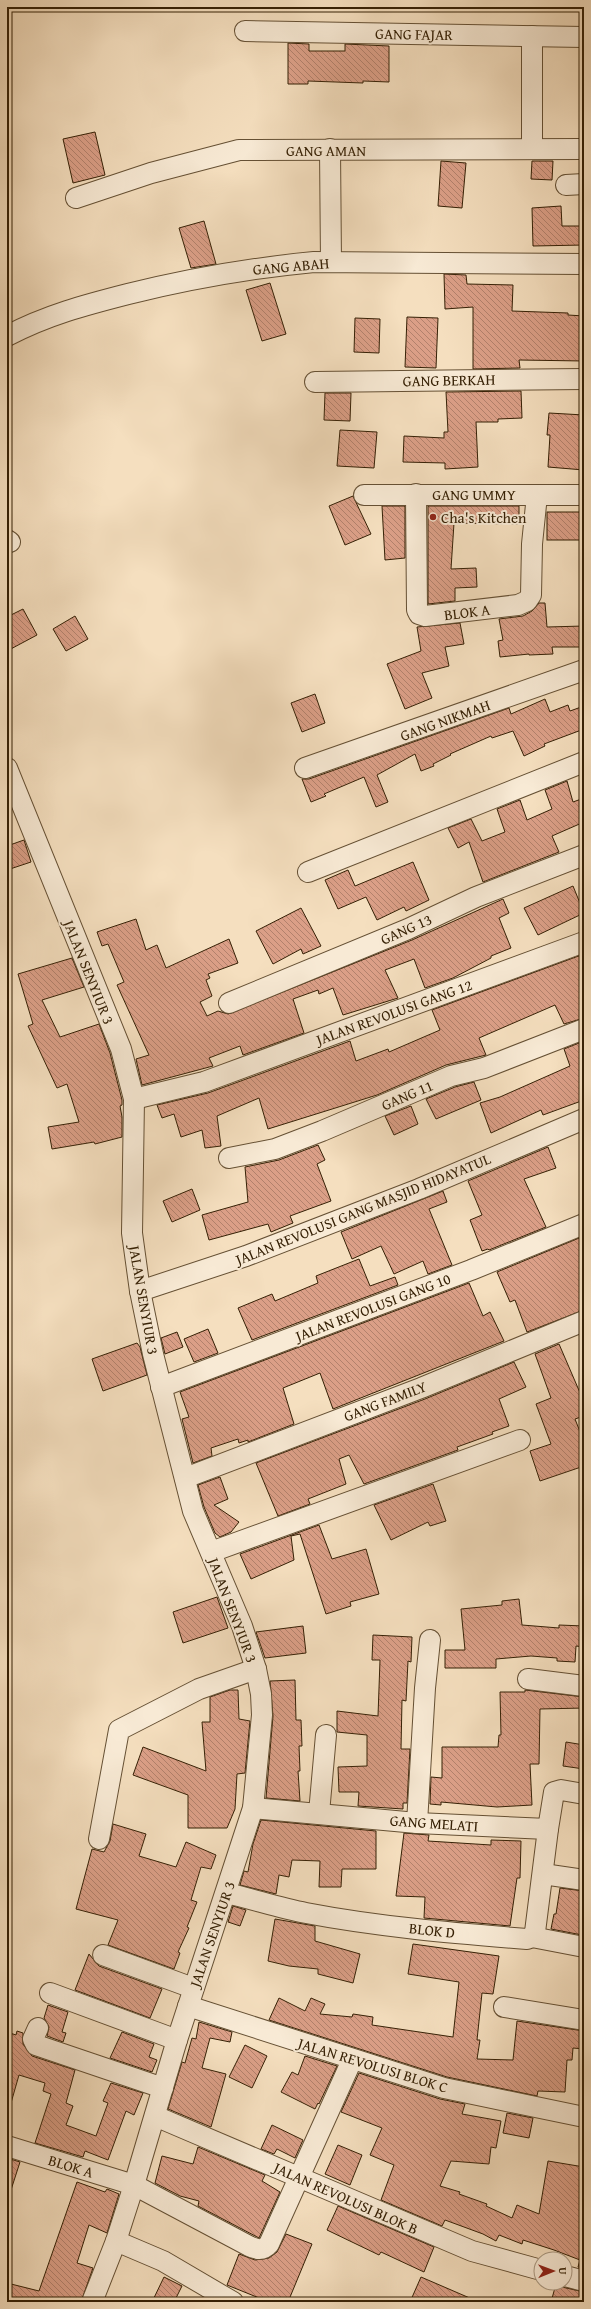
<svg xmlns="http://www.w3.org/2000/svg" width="591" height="2309" font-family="'Gentium Book Plus',serif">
  <defs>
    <pattern id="building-back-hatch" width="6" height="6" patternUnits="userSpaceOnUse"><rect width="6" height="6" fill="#db9f87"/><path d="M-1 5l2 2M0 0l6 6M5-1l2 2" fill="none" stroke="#b2816c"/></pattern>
  </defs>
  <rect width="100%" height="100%" fill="#f5dfbf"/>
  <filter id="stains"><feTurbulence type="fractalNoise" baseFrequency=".005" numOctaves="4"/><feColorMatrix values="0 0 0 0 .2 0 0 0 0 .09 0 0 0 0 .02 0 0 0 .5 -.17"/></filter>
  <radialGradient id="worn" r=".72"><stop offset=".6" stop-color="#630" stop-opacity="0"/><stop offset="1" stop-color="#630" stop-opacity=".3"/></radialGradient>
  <g fill="url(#building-back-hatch)" stroke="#352005">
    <polygon points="288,43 309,44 309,51 345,51 345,44 389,46 389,82 363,81 363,83 308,81 308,84 288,84"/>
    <polygon points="95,132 105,175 73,183 63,139"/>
    <polygon points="441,161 466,163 462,208 438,206"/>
    <polygon points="532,161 553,161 552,180 531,179"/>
    <polygon points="561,206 562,226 584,226 584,245 533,246 532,208"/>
    <polygon points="204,221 216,264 191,268 179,228"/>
    <polygon points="444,274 466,275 467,284 513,285 512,311 568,313 568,315 584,316 584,361 519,360 520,368 473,369 473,307 445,309"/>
    <polygon points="270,283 286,334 262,341 246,290"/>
    <polygon points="407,317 438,318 436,368 405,367"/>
    <polygon points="355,318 380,319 379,353 354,352"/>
    <polygon points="521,391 522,418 498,419 498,422 476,422 478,467 445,469 445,463 403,462 404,436 444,438 444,432 448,432 446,392"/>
    <polygon points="325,393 351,393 350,421 324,420"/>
    <polygon points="549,413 584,415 584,470 548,467 550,435 547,435"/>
    <polygon points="340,430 377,432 374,468 337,466"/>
    <polygon points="353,496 371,534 345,545 329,506"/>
    <polygon points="382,506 405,506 405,558 385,560"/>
    <polygon points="428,506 519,506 519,524 454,523 451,569 476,568 477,587 455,588 455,601 428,604"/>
    <rect x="547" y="512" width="37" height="28"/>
    <polygon points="539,603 545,603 547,627 584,626 584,647 552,647 553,654 529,655 529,654 500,657 498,641 503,640 499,619 523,616 532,611"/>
    <polygon points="23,609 37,635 7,651 7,617"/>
    <polygon points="75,616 88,639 66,651 53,629"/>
    <polygon points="460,623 464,644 445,647 449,666 422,673 432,698 405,709 387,664 421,651 417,627"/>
    <polygon points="315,694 325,723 302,732 291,703"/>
    <polygon points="545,699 550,712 568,705 570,711 584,706 584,729 544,744 545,746 524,756 513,731 492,738 491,736 450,754 451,755 433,764 434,766 421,771 415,754 377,775 388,802 376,807 364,777 324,794 326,796 311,802 302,779 309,779 509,708 511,714"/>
    <polygon points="567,781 573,802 584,798 584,822 552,836 559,852 483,882 469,842 458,848 448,828 471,819 482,841 505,832 497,809 520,800 527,820 552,809 545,790"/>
    <polygon points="24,840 31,862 7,870 7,846"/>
    <polygon points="413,862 429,900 406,911 404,907 377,920 366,897 338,909 325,880 348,870 355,886"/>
    <polygon points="573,886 584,913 538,935 524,908"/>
    <polygon points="503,899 509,913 499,918 511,948 491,956 491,958 453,978 425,988 414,959 385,970 398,998 343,1015 333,988 319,994 318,990 293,999 304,1033 243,1055 240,1046 209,1058 213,1066 142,1085 136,1059 149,1055 117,985 124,982 108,944 102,946 97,932 136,919 146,950 157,945 166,968 229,939 238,963 208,974 210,978 206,980 212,996 200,1002 207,1016 218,1011 228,1014 412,940"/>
    <polygon points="301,908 321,946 303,954 301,949 273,964 256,931"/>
    <polygon points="584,954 584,1018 564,1024 555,1005 479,1038 486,1055 446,1065 377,1095 268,1129 259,1098 217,1116 221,1146 205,1148 202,1130 181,1137 174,1114 162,1118 157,1105 208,1093 350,1041 356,1061 388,1049 389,1052 440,1030 432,1010"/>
    <polygon points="72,958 84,987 42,1000 60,1037 99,1024 110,1053 122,1100 122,1105 120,1106 122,1117 122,1137 95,1144 94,1142 52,1149 48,1127 79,1122 67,1084 57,1088 28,1026 33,1024 18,974"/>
    <polygon points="584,1041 584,1100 543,1115 541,1110 491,1133 480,1103 500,1097 570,1066 564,1049"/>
    <polygon points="474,1082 481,1100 436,1119 426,1099 455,1087"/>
    <polygon points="411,1106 418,1124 394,1135 385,1116"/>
    <polygon points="318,1145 325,1160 317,1164 331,1201 290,1216 293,1223 271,1232 268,1224 209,1240 202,1215 248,1202 245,1167 279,1160"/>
    <polygon points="548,1147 556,1168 524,1179 546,1227 489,1250 488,1249 482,1251 470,1220 482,1215 468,1181"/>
    <polygon points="192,1189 200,1210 172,1222 163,1201"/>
    <polygon points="443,1191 447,1202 429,1209 452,1265 428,1274 423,1261 394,1274 381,1246 352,1259 341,1232"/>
    <polygon points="584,1236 584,1310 527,1332 515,1300 510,1302 497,1272"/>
    <polygon points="359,1259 370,1286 395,1277 398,1285 252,1340 238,1308 272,1294 275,1301 318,1283 316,1276"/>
    <polygon points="469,1283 483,1316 490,1312 504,1341 333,1409 320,1373 283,1388 294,1424 248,1442 248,1440 239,1443 238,1439 211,1448 212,1456 193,1463 182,1419 189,1417 180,1392"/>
    <polygon points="208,1329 218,1353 194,1362 184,1339"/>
    <polygon points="177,1332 183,1347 165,1354 161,1338"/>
    <polygon points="137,1343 140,1347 147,1375 103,1391 92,1359"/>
    <polygon points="559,1344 584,1402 584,1416 575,1419 584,1442 584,1466 540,1481 530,1451 551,1444 536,1404 551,1398 535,1354"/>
    <polygon points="514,1362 526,1387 499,1399 509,1426 492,1432 493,1434 457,1447 458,1450 364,1484 349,1455 339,1459 346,1484 308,1499 310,1504 278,1516 256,1463 425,1399"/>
    <polygon points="220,1477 228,1499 214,1505 239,1522 231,1532 220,1537 215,1533 204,1507 198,1485"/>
    <polygon points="433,1484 446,1521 430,1526 428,1522 391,1540 374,1505"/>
    <polygon points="319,1525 332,1559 366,1549 379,1594 350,1602 351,1606 326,1614 300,1534 291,1536 294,1560 251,1579 240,1554"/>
    <polygon points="217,1597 228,1628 183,1643 173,1612"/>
    <polygon points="519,1599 522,1625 559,1628 559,1625 584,1626 584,1647 576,1646 575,1662 557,1661 557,1658 531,1656 496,1659 496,1668 445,1668 445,1650 465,1650 461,1609 502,1605 502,1601"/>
    <polygon points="303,1626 306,1653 265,1658 256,1632"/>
    <polygon points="373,1635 412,1637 411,1662 408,1661 406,1701 402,1700 401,1749 410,1749 407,1803 403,1803 403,1809 358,1806 359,1792 339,1792 338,1767 367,1766 367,1735 337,1732 337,1711 378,1716 380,1660 372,1660"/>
    <polygon points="295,1680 296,1720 301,1720 302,1746 299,1746 300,1771 298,1771 300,1801 266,1798 273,1716 270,1681"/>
    <polygon points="230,1690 238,1690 239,1719 250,1721 245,1773 237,1774 235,1809 227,1828 188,1828 188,1795 133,1775 143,1747 206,1771 202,1722 210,1722 210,1697"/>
    <polygon points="525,1690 584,1697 584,1708 540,1709 539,1764 530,1764 532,1805 497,1807 441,1802 441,1805 430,1804 431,1777 442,1778 442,1747 498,1747 499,1735 501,1735 500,1692 525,1692"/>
    <polygon points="566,1742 584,1745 584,1769 563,1766"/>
    <polygon points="261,1820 376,1831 376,1869 342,1869 341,1887 319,1887 320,1861 292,1860 289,1877 279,1875 276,1894 240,1885 244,1871 248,1872 253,1844"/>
    <polygon points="113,1824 146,1834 139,1856 176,1867 186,1842 216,1855 211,1869 201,1867 191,1900 197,1902 187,1927 189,1928 178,1952 180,1953 174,1969 108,1945 118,1920 76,1909 92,1849 104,1852 110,1841"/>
    <polygon points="404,1833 429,1835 428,1841 491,1845 491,1840 521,1841 520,1878 517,1878 510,1926 424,1918 425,1897 396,1896"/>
    <polygon points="560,1888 584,1891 582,1935 551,1929 554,1914 556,1914"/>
    <polygon points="233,1906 246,1910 240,1926 228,1922"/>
    <polygon points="275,1919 315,1926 315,1941 360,1954 353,1983 318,1974 318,1969 289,1966 268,1961"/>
    <polygon points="413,1944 499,1956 493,1994 482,1993 477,2040 480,2040 477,2059 513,2060 517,2021 584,2031 584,2049 573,2048 572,2060 567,2060 565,2092 538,2091 537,2096 447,2077 269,2020 279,1998 305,2011 311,1998 325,2004 320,2014 352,2017 353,2014 373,2017 372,2025 453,2037 459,1982 408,1974"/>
    <polygon points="89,1954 99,1966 162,1989 150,2018 75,1990"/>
    <polygon points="48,2005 68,2012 62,2032 66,2033 63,2042 47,2036 49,2027 44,2018"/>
    <polygon points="199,2022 232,2032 230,2042 210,2038 202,2068 226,2074 211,2127 168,2109 182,2062 185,2063 192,2038 196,2039"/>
    <polygon points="17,2031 23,2033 23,2044 32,2056 75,2070 66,2103 73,2106 66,2125 96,2136 108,2103 103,2101 111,2083 143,2093 134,2115 126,2111 108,2160 85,2151 83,2157 35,2143 51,2094 43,2091 45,2083 19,2075 11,2103 7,2103 7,2032 16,2035"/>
    <polygon points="122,2032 154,2044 149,2057 157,2060 152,2072 110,2058"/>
    <polygon points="245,2045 267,2056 252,2088 229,2077"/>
    <polygon points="305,2056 337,2066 319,2104 318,2103 315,2109 281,2092 292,2072 298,2075"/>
    <polygon points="359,2073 440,2099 465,2104 462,2114 501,2121 496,2148 491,2147 489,2164 451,2161 440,2186 460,2192 459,2194 487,2204 486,2206 512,2218 517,2205 539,2214 548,2161 584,2167 584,2269 578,2267 580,2260 554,2250 523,2240 522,2244 499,2235 496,2241 483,2234 445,2220 442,2226 381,2200 394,2165 370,2155 382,2128 341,2112"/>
    <polygon points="507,2113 533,2118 529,2138 503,2133"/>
    <polygon points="272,2125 303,2140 295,2158 277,2149 274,2154 261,2149"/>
    <polygon points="338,2145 362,2155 350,2185 325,2174"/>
    <polygon points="198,2147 265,2175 262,2181 280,2192 259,2238 198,2206 199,2201 180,2196 155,2183 162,2156 193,2164"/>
    <polygon points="7,2158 20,2162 10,2193 7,2193"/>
    <polygon points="77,2182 105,2192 107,2189 119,2194 107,2233 89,2225 77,2263 93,2268 81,2302 7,2302 7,2283 39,2291"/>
    <polygon points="338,2206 434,2247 424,2272 381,2252 379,2255 327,2230"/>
    <polygon points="286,2234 312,2244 288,2302 269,2302 227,2285 239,2254 255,2260 269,2258 277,2252"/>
    <polygon points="164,2277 182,2286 174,2302 152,2302"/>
    <polygon points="421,2277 479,2302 410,2302"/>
    <polygon points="556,2284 562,2287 584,2292 584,2302 551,2302"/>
  </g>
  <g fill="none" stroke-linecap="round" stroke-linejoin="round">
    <defs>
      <g id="street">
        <polyline points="245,31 584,37"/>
        <polyline points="532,36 532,149"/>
        <polyline points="330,149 331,262"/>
        <polyline points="566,185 584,184"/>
        <polyline points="76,198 151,173 239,150 584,149"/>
        <path d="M 7,336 C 47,315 85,305 128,294 C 189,279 251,268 314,262 L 584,264"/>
        <polyline points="315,382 584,379"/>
        <polyline points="416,494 417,610 419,614 425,616 518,605 527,601 531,595 532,544 537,495"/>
        <polyline points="364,495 584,495"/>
        <polyline points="7,540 10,542"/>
        <polyline points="7,768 121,1049 134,1099 132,1233 140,1291 153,1354 193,1511 242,1626 256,1669 261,1694 262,1715 253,1808 177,2040 134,2185 116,2241 92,2302"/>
        <polyline points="305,768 584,670"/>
        <polyline points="308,872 584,762"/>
        <polyline points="229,1003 408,929 476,897 584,855"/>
        <polyline points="134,1099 204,1082 584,942"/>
        <polyline points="229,1158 275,1149 322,1131 451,1076 484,1068 584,1029"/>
        <polyline points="140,1291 246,1256 419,1189 584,1119"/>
        <polyline points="161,1387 471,1270 584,1224"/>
        <polyline points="185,1478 421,1388 584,1321"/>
        <polyline points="211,1552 520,1440"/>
        <polyline points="528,1679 584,1686"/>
        <polyline points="253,1808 417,1823 548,1829 554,1792 561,1790 584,1794"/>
        <polyline points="319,1813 326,1735"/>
        <polyline points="417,1823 425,1688 430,1640"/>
        <polyline points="99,1839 119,1730 199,1689 256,1669"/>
        <polyline points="543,1874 584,1880"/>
        <path d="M 226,1893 C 253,1899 279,1908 306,1913 C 379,1927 453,1933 527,1939 L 532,1937 L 535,1932 L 548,1829"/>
        <polyline points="532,1937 584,1947"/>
        <polyline points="103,1955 193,1988"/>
        <polyline points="50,1993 177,2040"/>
        <polyline points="188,2006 444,2088 584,2117"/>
        <polyline points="504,2007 584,2020"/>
        <polyline points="38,2028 33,2039 36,2045 163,2088"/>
        <polyline points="155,2116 472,2251 541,2270"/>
        <path d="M 7,2146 L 134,2185 L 249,2246 C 257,2250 263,2251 269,2244 L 352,2060"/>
        <polyline points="116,2241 163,2261 233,2302"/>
        <polyline points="565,2276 584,2281"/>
      </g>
    </defs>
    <use href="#street" stroke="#655034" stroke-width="22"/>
    <use href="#street" stroke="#f8ead5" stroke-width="20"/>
  </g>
  <circle fill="#8f2418" stroke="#f8ead5" stroke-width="1.5" cx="433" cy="517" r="4"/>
  <g text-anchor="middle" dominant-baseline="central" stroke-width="4" stroke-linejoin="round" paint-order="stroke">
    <g font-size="15" fill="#352005" stroke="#f8ead5">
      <text transform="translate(414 34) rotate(1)">GANG FAJAR</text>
      <text x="326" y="150">GANG AMAN</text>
      <text transform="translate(291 266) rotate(-5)">GANG ABAH</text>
      <text transform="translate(449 380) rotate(-1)">GANG BERKAH</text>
      <text x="474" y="494">GANG UMMY</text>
      <text transform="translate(467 612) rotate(-7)">BLOK A</text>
      <text transform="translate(445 720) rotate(-20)">GANG NIKMAH</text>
      <text transform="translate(406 929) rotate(-24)">GANG 13</text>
      <text transform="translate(89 972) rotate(68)">JALAN SENYIUR 3</text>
      <text transform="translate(394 1012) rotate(-20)">JALAN REVOLUSI GANG 12</text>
      <text transform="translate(407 1095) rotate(-23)">GANG 11</text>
      <text transform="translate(363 1209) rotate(-22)">JALAN REVOLUSI GANG MASJID HIDAYATUL</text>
      <text transform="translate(144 1300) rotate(80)">JALAN SENYIUR 3</text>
      <text transform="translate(373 1307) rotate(-21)">JALAN REVOLUSI GANG 10</text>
      <text transform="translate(385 1401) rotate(-21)">GANG FAMILY</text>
      <text transform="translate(233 1610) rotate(69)">JALAN SENYIUR 3</text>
      <text transform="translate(434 1823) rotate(4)">GANG MELATI</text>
      <text transform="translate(432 1930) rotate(6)">BLOK D</text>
      <text transform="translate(212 1934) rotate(-71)">JALAN SENYIUR 3</text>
      <text transform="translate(373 2065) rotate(17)">JALAN REVOLUSI BLOK C</text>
      <text transform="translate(71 2166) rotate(17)">BLOK A</text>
      <text transform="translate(346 2198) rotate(24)">JALAN REVOLUSI BLOK B</text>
    </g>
    <g font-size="15" fill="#352005" stroke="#f8ead5" text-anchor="start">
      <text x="441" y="517">Cha's Kitchen</text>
    </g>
  </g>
  <rect width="591" height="2309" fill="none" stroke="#f5dfbf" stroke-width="24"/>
  <rect x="8" y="8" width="575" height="2293" fill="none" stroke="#352005" stroke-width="2"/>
  <rect x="12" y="12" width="567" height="2285" fill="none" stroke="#352005"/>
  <g transform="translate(553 2271) rotate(89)"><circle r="19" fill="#f8ead5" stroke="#aa9982"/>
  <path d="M0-3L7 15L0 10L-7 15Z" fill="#8f2418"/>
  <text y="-6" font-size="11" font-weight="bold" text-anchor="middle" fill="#352005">U</text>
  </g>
  <rect width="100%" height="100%" filter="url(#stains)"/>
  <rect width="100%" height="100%" fill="url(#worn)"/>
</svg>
